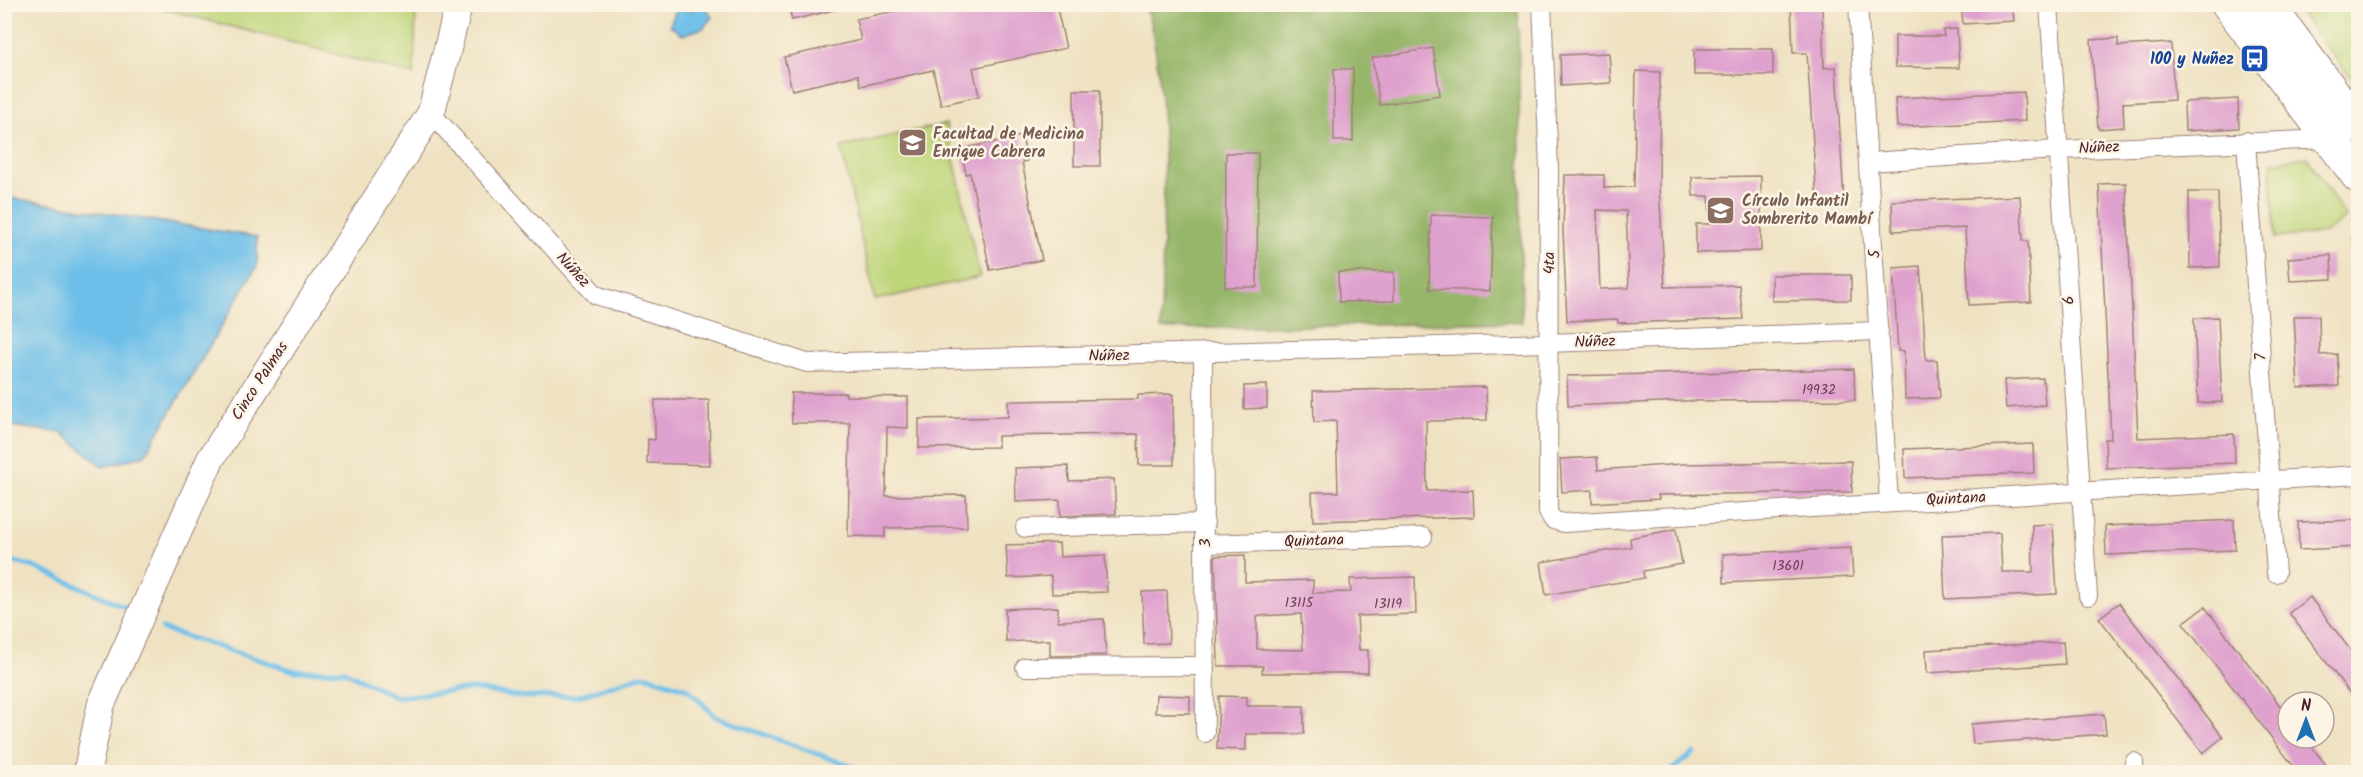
<svg xmlns="http://www.w3.org/2000/svg" width="2363" height="777" font-family="Kalam,sans-serif">
  <rect width="100%" height="100%" fill="#fcf5e5"/>
  <filter id="ink" filterUnits="userSpaceOnUse"><feTurbulence type="fractalNoise" baseFrequency=".0167" numOctaves="2"/><feDisplacementMap in="SourceGraphic" scale="12" xChannelSelector="R" yChannelSelector="G"/><feConvolveMatrix kernelMatrix="1 2 1 2 8 2 1 2 1" color-interpolation-filters="sRGB"/></filter>
  <filter id="wash" filterUnits="userSpaceOnUse"><feTurbulence type="fractalNoise" baseFrequency=".008" numOctaves="4" result="noise"/><feDisplacementMap in="SourceGraphic" scale="24" xChannelSelector="R" yChannelSelector="G"/><feGaussianBlur stdDeviation="1.35" result="paint"/><feColorMatrix in="noise" values="0 0 0 0 0 0 0 0 0 0 0 0 0 0 0 0 0 1.4 0 .05"/><feComposite in="paint" operator="in"/></filter>
  <g filter="url(#wash)">
    <rect width="100%" height="100%" fill="#efe2c2"/>
    <g fill="#bed579" stroke="#847a52" stroke-width="1.5">
      <polygon points="150,5 416,5 414,75"/>
      <polygon points="2294,5 2358,5 2358,87"/>
      <polygon points="946,124 980,277 875,300 841,147"/>
      <polygon points="2307,157 2346,217 2326,233 2275,238 2271,162"/>
      <polygon points="2358,238 2358,348 2350,243"/>
    </g>
    <path fill="#96b669" stroke="#706a4a" stroke-width="1.5" d="M 1146,5 L 1518,5 L 1522,322 L 1161,329 C 1162,222 1173,109 1146,5 Z"/>
    <g fill="#6dbfe9" stroke="#5c6f8a" stroke-width="1.5">
      <polygon points="697,5 704,5 712,17 703,28 682,35 670,25 677,8 692,11"/>
      <polygon points="5,197 257,237 257,266 145,455 103,467 62,433 5,425"/>
    </g>
    <g fill="none" stroke-linecap="round" stroke-linejoin="round">
      <g stroke="#6dbfe9" stroke-width="5">
        <polyline points="4,559 34,567 130,609"/>
        <polyline points="162,629 295,671 344,671 396,697 472,689 522,697 579,696 644,675 688,689 716,717 867,772"/>
        <polyline points="1669,772 1694,753"/>
      </g>
    </g>
    <g id="blocks">
      <g fill="#dfa1ce" fill-rule="evenodd">
        <polygon points="788,4 833,4 834,10 792,20"/>
        <polygon points="908,4 1056,4 1066,48 973,68 979,96 941,105 933,70 861,86 858,75 792,90 784,57 861,40 856,19 909,8"/>
        <polygon points="1791,4 1822,4 1824,68 1836,67 1844,201 1817,203 1807,53 1793,53"/>
        <polygon points="1961,4 2012,4 2014,21 1963,24"/>
        <polygon points="1957,29 1959,68 1895,67 1895,36 1944,36 1943,30"/>
        <polygon points="2118,38 2118,46 2171,43 2174,100 2123,103 2124,127 2098,129 2091,40"/>
        <polygon points="1433,48 1440,95 1380,105 1372,58"/>
        <rect x="1694" y="49" width="79" height="26"/>
        <polygon points="1609,53 1611,83 1561,86 1560,55"/>
        <rect x="1334" y="69" width="19" height="72"/>
        <path d="M 1636,71 L 1660,72 L 1659,186 L 1665,287 L 1739,285 L 1743,319 L 1618,323 L 1617,319 L 1567,321 L 1563,230 L 1565,175 L 1604,175 L 1604,188 L 1634,187 ZM 1597,210 L 1626,211 L 1629,288 L 1600,289 Z"/>
        <rect x="1074" y="90" width="26" height="76"/>
        <polygon points="2024,92 2025,121 1897,127 1895,98"/>
        <polygon points="2238,99 2239,128 2185,131 2184,102"/>
        <polygon points="1022,136 1027,161 1022,162 1042,260 990,270 970,173 966,174 961,149"/>
        <polygon points="1226,153 1258,153 1257,287 1225,287"/>
        <polygon points="1761,176 1761,251 1696,253 1696,224 1710,224 1709,196 1693,196 1692,177"/>
        <polygon points="2126,183 2138,438 2234,434 2235,463 2106,468 2105,439 2111,439 2099,184"/>
        <polygon points="2189,192 2218,192 2220,267 2190,268"/>
        <polygon points="2020,196 2023,241 2028,241 2031,302 1969,305 1965,228 1893,231 1892,201"/>
        <polygon points="1431,215 1493,217 1490,291 1429,289"/>
        <polygon points="2331,255 2332,279 2290,281 2288,258"/>
        <polygon points="1920,266 1926,360 1937,360 1940,398 1905,399 1904,351 1898,351 1893,268"/>
        <polygon points="1338,272 1394,272 1394,301 1339,302"/>
        <polygon points="1772,275 1851,275 1851,300 1772,301"/>
        <polygon points="2294,316 2319,316 2320,355 2337,354 2339,386 2298,388"/>
        <polygon points="2218,317 2222,402 2198,403 2194,318"/>
        <polygon points="1854,369 1855,400 1685,401 1568,406 1567,376"/>
        <polygon points="2043,378 2045,405 2006,408 2004,380"/>
        <polygon points="1267,385 1267,408 1244,409 1244,386"/>
        <polygon points="1486,387 1487,420 1426,421 1427,491 1473,490 1474,517 1313,521 1312,492 1338,492 1336,421 1314,422 1313,391"/>
        <polygon points="791,393 846,393 846,396 908,397 908,428 887,427 886,496 966,495 967,527 885,528 885,537 848,536 850,423 792,423"/>
        <polygon points="1173,394 1174,465 1139,465 1138,434 998,436 998,447 919,448 919,419 1008,417 1008,401 1138,399 1138,395"/>
        <polygon points="655,400 709,400 710,465 647,463 648,439 655,440"/>
        <polygon points="2033,444 2034,473 1905,478 1904,449"/>
        <polygon points="1597,457 1598,470 1682,464 1851,461 1852,492 1658,495 1659,499 1592,503 1592,490 1562,492 1560,459"/>
        <polygon points="1068,466 1069,481 1114,479 1116,514 1060,516 1060,500 1016,502 1015,468"/>
        <polygon points="2234,520 2235,550 2106,555 2105,526"/>
        <polygon points="2358,520 2358,547 2299,550 2298,522"/>
        <polygon points="2053,524 2057,594 1945,599 1942,535 2000,533 2002,572 2033,572 2032,525"/>
        <polygon points="1676,529 1682,564 1643,571 1644,578 1546,595 1541,562 1631,547 1630,538"/>
        <polygon points="1059,543 1060,557 1105,555 1107,592 1052,594 1051,576 1008,578 1006,545"/>
        <polygon points="1851,548 1853,577 1724,583 1723,554"/>
        <path d="M 1245,555 L 1245,582 L 1313,580 L 1313,593 L 1351,592 L 1350,579 L 1415,577 L 1416,614 L 1357,616 L 1359,650 L 1368,650 L 1368,673 L 1262,673 L 1263,666 L 1218,666 L 1215,556 ZM 1301,614 L 1303,650 L 1257,649 L 1257,616 Z"/>
        <polygon points="1167,591 1169,643 1144,644 1142,592"/>
        <polygon points="2310,597 2358,660 2358,704 2289,613"/>
        <polygon points="2119,603 2223,737 2203,753 2099,618"/>
        <polygon points="1058,607 1058,621 1104,619 1106,655 1050,656 1050,640 1006,642 1005,609"/>
        <polygon points="2205,607 2288,716 2288,738 2305,738 2327,766 2318,772 2298,772 2183,623"/>
        <polygon points="2063,642 2065,664 1927,673 1926,650"/>
        <polygon points="1156,695 1190,696 1190,713 1155,713"/>
        <polygon points="1219,696 1247,697 1247,706 1304,706 1304,734 1246,734 1246,750 1217,749"/>
        <polygon points="2104,714 2106,734 1973,744 1971,724"/>
      </g>
    </g>
  </g>
  <g filter="url(#ink)">
    <use href="#blocks" fill-opacity="0" stroke="#9c8076" stroke-width="1.5"/>
    <g fill="none" stroke-linecap="round" stroke-linejoin="round">
      <defs>
        <g id="street">
          <polyline points="1542,4 1549,169 1548,512 1553,520 1563,523 2358,475"/>
          <polyline points="1858,4 1889,503"/>
          <polyline points="2049,4 2088,596"/>
          <polyline points="431,113 596,295 807,363 1548,343 1879,331"/>
          <polyline points="2246,141 2276,573"/>
          <polyline points="1869,162 2058,150 2330,139"/>
          <polyline points="1203,354 1205,733"/>
          <polyline points="1025,528 1205,523"/>
          <polyline points="1205,544 1423,537"/>
          <polyline points="1025,667 1205,666"/>
          <polyline points="2134,772 2134,762"/>
        </g>
        <polyline id="secondary" points="87,772 101,705 210,460 431,113 459,4"/>
        <g id="highway">
          <polyline points="2228,4 2358,176"/>
          <polyline points="2267,4 2358,126"/>
        </g>
      </defs>
      <use href="#street" stroke="#9c8076" stroke-width="20"/>
      <use href="#secondary" stroke="#9c8076" stroke-width="29"/>
      <use href="#highway" stroke="#9c8076" stroke-width="35"/>
      <use href="#street" stroke="#fff" stroke-width="18"/>
      <use href="#secondary" stroke="#fff" stroke-width="27"/>
      <use href="#highway" stroke="#fff" stroke-width="33"/>
    </g>
  </g>
  <defs>
    <symbol id="bus-square" viewBox="-11 -11 22 22"><rect x="-9" y="-9" width="18" height="18" rx="4" fill="#1a4fb4" stroke="#fcf5e5"/><path d="M-5-6H5V4H4V6H2V4H-2V6H-4V4H-5ZM-3.5-4V0h7V-4ZM-3.5 1.2v1.5H-2V1.2ZM2 1.2v1.5H3.5V1.2Z" fill="#fff"/></symbol>
    <symbol id="university-square" viewBox="-11 -11 22 22"><rect x="-9" y="-9" width="18" height="18" rx="4" fill="#8d6e63" stroke="#fcf5e5"/><path d="M0-5L7-2L0 1L-7-2ZM-4 1L0 2.5L4 1V4Q0 6-4 4Z" fill="#fff"/></symbol>
    <symbol id="school-square" viewBox="-11 -11 22 22"><rect x="-9" y="-9" width="18" height="18" rx="4" fill="#8d6e63" stroke="#fcf5e5"/><path d="M0-5L7-2L0 1L-7-2ZM-4 1L0 2.5L4 1V4Q0 6-4 4Z" fill="#fff"/></symbol>
  </defs>
  <g fill-rule="evenodd">
    <use href="#bus-square" x="2238" y="42" width="33" height="33"/>
    <use href="#university-square" x="896" y="126" width="33" height="33"/>
    <use href="#school-square" x="1704" y="194" width="33" height="33"/>
  </g>
  <g text-anchor="middle" dominant-baseline="central" stroke-width="5" stroke-linejoin="round" paint-order="stroke">
    <g font-size="14" fill="#6f4054">
      <text x="1819" y="390">19932</text>
      <text x="1788" y="566">13601</text>
      <text x="1299" y="603">13115</text>
      <text x="1388" y="604">13119</text>
    </g>
    <g font-size="16" font-weight="bold" fill="#164399" stroke="#fcf5e5" text-anchor="end">
      <text x="2234" y="59">100 y Nuñez</text>
    </g>
    <g font-size="16" font-weight="bold" fill="#785e54" stroke="#fcf5e5" text-anchor="start">
      <text x="933" y="134">Facultad de Medicina<tspan x="933" dy="18">Enrique Cabrera</tspan></text>
      <text x="1742" y="201">Círculo Infantil<tspan x="1742" dy="18">Sombrerito Mambí</tspan></text>
    </g>
    <g font-size="16" fill="#4a1f2b" stroke="#fcf5e5">
      <text transform="translate(2099 148) rotate(-3)">Núñez</text>
      <text transform="translate(1875 254) rotate(-93)">5</text>
      <text transform="translate(1549 263) rotate(-90)">4ta</text>
      <text transform="translate(573 270) rotate(48)">Núñez</text>
      <text transform="translate(2069 300) rotate(-94)">6</text>
      <text transform="translate(1595 342) rotate(-2)">Núñez</text>
      <text transform="translate(1109 356) rotate(-1)">Núñez</text>
      <text transform="translate(2261 357) rotate(-94)">7</text>
      <text transform="translate(260 381) rotate(-57)">Cinco Palmas</text>
      <text transform="translate(1956 499) rotate(-3)">Quintana</text>
      <text transform="translate(1314 541) rotate(-2)">Quintana</text>
      <text transform="translate(1205 543) rotate(-90)">3</text>
    </g>
  </g>
  <rect width="2363" height="777" fill="none" stroke="#fcf5e5" stroke-width="24"/>
  <g transform="translate(2306 720)"><circle r="28" fill="#fcf5e5" stroke="#b59f9b" stroke-width="1.5"/>
  <path d="M0-4.5L10 22L0 15L-10 22Z" fill="#1f6fb2"/>
  <text y="-9" font-size="16" font-weight="bold" text-anchor="middle" fill="#4a1f2b">N</text>
  </g>
</svg>
